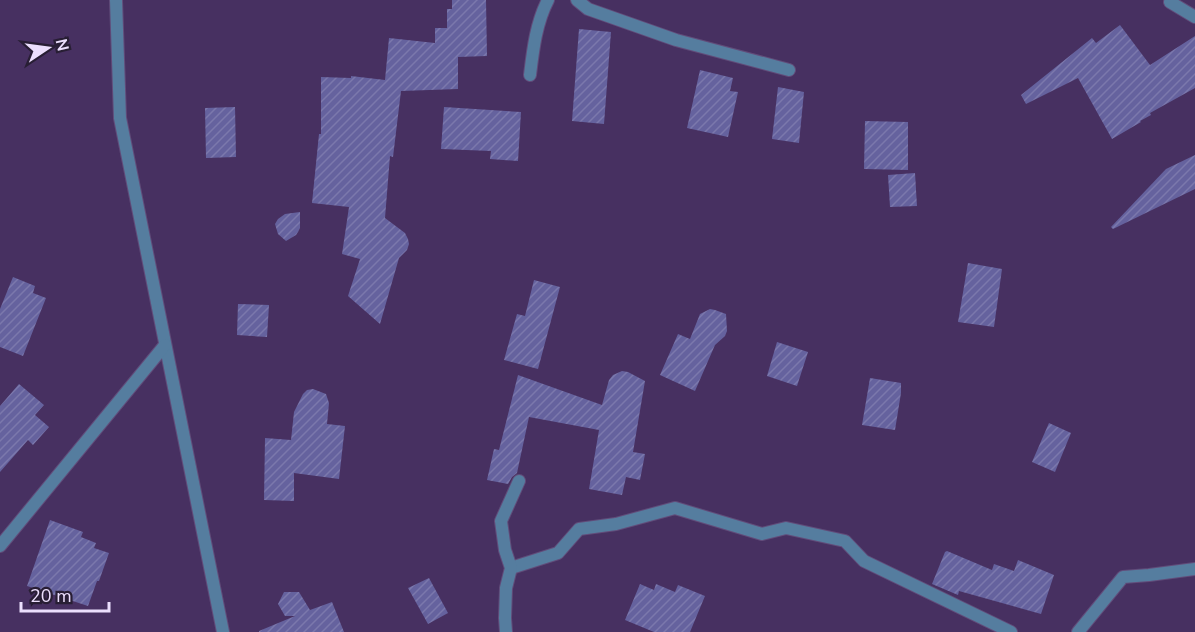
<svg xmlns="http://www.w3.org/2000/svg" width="1195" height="632" font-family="'Nunito Sans',sans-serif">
  <defs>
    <pattern id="building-hatch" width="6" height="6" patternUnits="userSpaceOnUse" patternTransform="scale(1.5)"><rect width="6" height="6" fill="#65629e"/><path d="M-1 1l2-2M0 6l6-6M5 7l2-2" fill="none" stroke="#7b78ac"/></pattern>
  </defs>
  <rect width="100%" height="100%" fill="#473061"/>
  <g fill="url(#building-hatch)">
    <polygon points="452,0 486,0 487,56 458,57 458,89 401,91 393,157 390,156 385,218 405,233 408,239 409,244 407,250 399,258 380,324 348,296 360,259 342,254 349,207 312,203 319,134 321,134 321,77 351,78 351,76 385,80 389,38 435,43 435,28 447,28 447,9 452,9"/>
    <polygon points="1120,25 1150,65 1195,36 1195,88 1150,113 1151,115 1140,121 1141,122 1112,139 1078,78 1026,104 1021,95 1092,38 1096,43"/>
    <polygon points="579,29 611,32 604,124 572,121"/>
    <polygon points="700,70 733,78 730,91 738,92 728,137 687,128"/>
    <polygon points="778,87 804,92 799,143 772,139"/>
    <polygon points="235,107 236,157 206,158 205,108"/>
    <polygon points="444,107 521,112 518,161 490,159 491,151 441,149"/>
    <polygon points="865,121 908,122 908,170 864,169"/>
    <polygon points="1195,155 1195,189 1113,229 1111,227 1166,169"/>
    <polygon points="915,173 917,206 890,207 888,175"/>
    <polygon points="300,212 300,228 298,232 296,235 286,241 278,234 275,224 278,219 285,214"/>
    <polygon points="968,263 1002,269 994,327 958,322"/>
    <polygon points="13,277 35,286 33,293 46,298 23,356 0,347 0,309"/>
    <polygon points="534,280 560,287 538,369 504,360 517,314 525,316"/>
    <polygon points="238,304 269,305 267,337 237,335"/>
    <polygon points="710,309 715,310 726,314 727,331 725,336 715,345 695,391 660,375 678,334 690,339 700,314"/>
    <polygon points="777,342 808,352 797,386 767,376"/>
    <polygon points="622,371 628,372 645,381 633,452 645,454 640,480 626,477 622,495 589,489 599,430 529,417 517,473 512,477 508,484 487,480 494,449 499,450 518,375 602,405 609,380 613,375"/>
    <polygon points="870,378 901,383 901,393 895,430 862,425"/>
    <polygon points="19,384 44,405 35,415 49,427 33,445 28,440 0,472 0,406"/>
    <polygon points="313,389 326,394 329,403 327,424 345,426 339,479 294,473 294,501 264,500 265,438 291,440 294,412 303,394 307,390"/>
    <polygon points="1049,423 1071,433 1055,472 1032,462"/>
    <polygon points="50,520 83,532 81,537 96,543 94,548 109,553 99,581 97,581 88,606 27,586"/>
    <polygon points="947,551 992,570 994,564 1014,571 1018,560 1054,575 1041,614 959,591 958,595 932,584 945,552"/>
    <polygon points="429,578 448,613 428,624 408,588"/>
    <polygon points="640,584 654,590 656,584 675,592 678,585 705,596 690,632 654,632 625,620"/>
    <polygon points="284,592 299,592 310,610 332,602 344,632 259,632 259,631 295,616 285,616 278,604"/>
  </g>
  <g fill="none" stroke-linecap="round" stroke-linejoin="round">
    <defs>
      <g id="minor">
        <polyline points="116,0 120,118 223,632"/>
        <polyline points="577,0 588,9 676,40 789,70"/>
        <polyline points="1170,2 1195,17"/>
        <path d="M 530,75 C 533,50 536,23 548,0"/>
        <polyline points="0,546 165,345"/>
        <polyline points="511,568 558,553 579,529 616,524 675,508 762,534 786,528 845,541 864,561 1011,632"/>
        <polyline points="506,632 505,618 506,588 511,568 505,550 501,521 519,481"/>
        <polyline points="1078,632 1123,577 1149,575 1195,569"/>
      </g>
    </defs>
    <use href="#minor" stroke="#614c7a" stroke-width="14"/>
    <use href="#minor" stroke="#557d9f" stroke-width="12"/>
  </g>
  <g transform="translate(48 48) rotate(77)" stroke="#281e34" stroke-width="4.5" paint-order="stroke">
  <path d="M0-4.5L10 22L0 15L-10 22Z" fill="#ecdffd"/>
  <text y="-9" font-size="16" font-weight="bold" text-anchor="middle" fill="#ecdffd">N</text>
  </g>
  <path d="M21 602v9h88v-9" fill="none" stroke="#ecdffd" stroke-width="3"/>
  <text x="30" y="602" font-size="18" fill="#ecdffd" stroke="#281e34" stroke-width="4.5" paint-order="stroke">20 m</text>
</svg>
